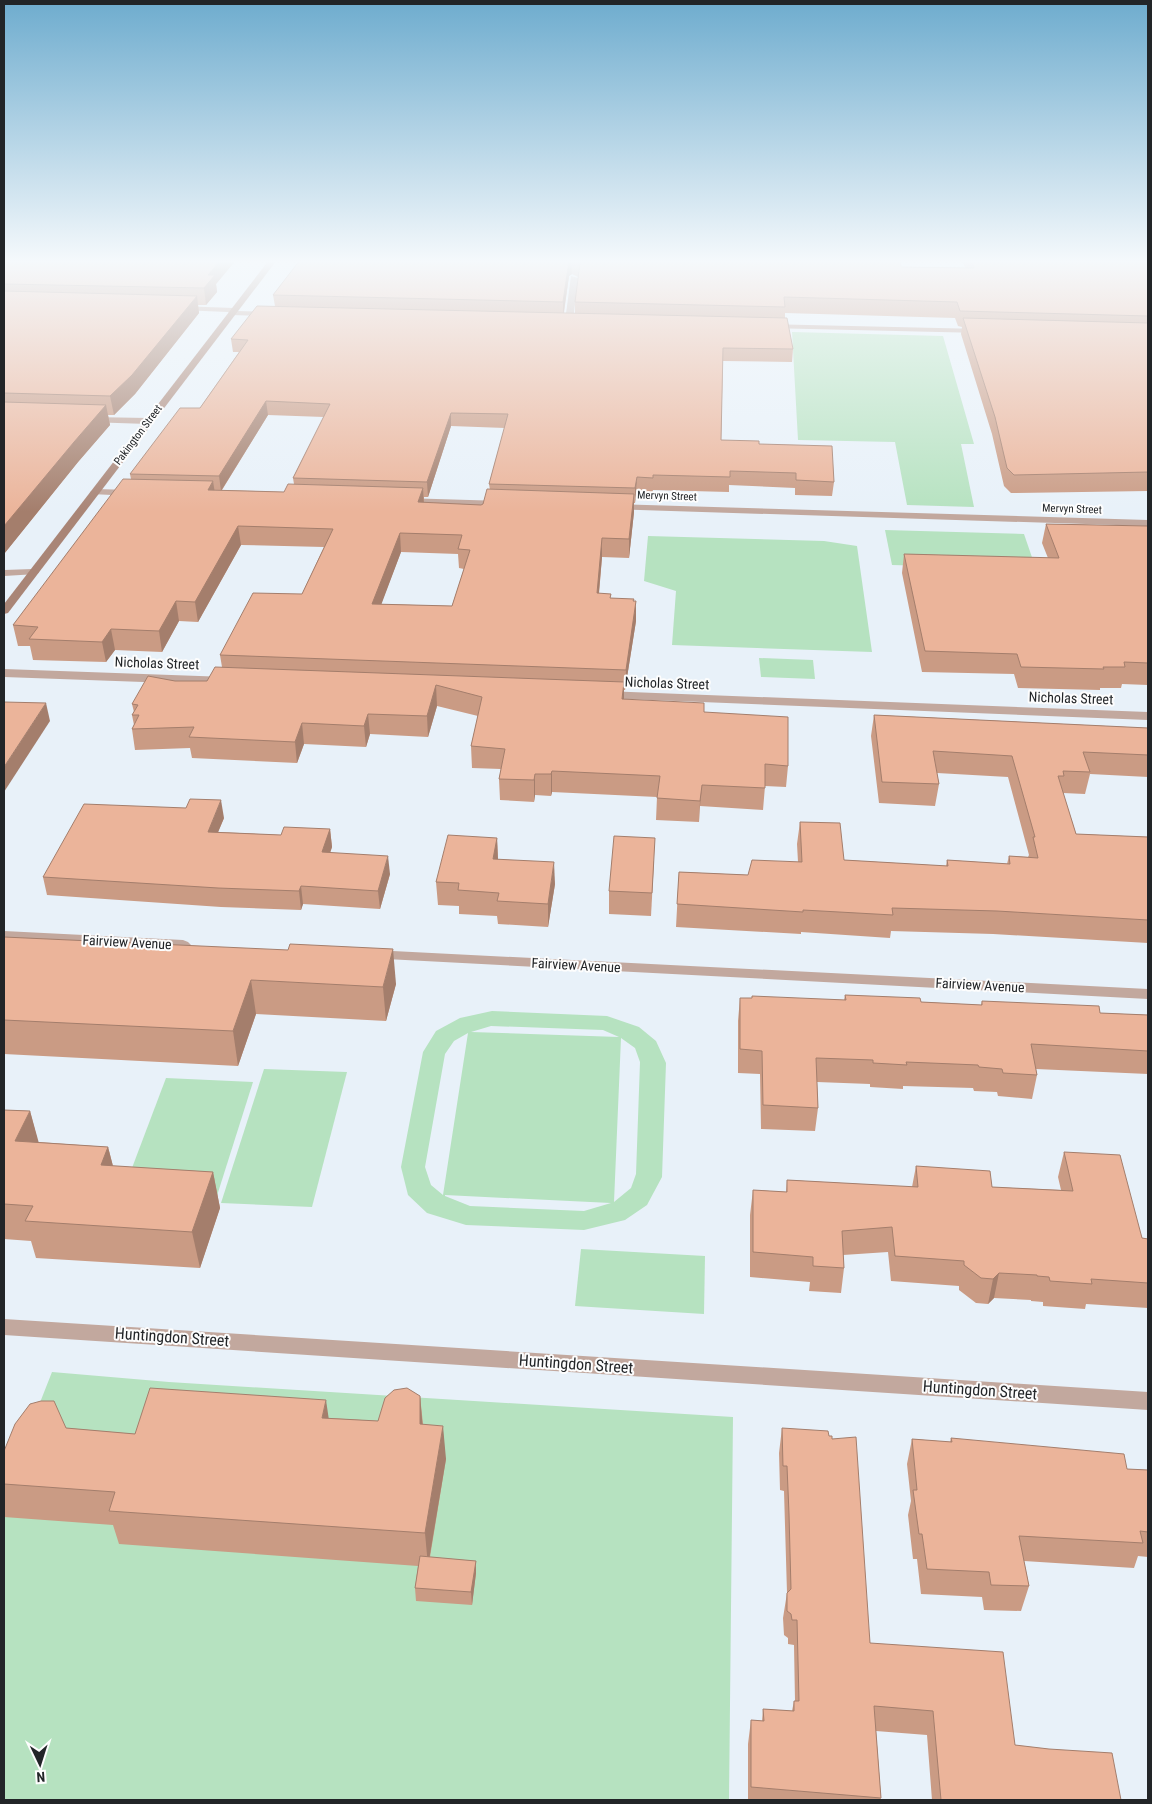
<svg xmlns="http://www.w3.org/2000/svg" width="1152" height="1804" font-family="'Roboto Condensed',sans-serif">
  <rect width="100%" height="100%" fill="#e8f1f9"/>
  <g fill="#b6e2c0" fill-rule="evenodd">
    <polygon points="792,332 943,336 974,444 961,444 974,507 907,505 895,442 798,440"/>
    <polygon points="885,530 1024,534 1036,569 892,565"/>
    <polygon points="648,536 824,541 857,546 872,652 672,645 676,591 644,581"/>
    <polygon points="759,658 813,660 815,679 761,677"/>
    <path d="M 492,1011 L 607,1016 L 639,1027 L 656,1041 L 666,1063 L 662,1177 L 647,1205 L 625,1220 L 584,1230 L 466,1225 L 427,1213 L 408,1195 L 401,1167 L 423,1052 L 436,1031 L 460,1018 ZM 491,1026 L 603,1030 L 619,1037 L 471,1032 ZM 468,1033 L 443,1195 L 431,1185 L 425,1167 L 445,1054 L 454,1041 ZM 621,1038 L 635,1048 L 640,1062 L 636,1174 L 631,1188 L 614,1202 ZM 445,1196 L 445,1195 L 611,1203 L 584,1211 L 470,1206 Z"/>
    <polygon points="264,1069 347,1072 312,1207 221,1203"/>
    <polygon points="166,1078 253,1082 215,1202 121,1197"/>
    <polygon points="581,1249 705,1256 704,1314 575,1306"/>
    <polygon points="52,1372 169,1382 733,1417 729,1800 4,1800 4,1494"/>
  </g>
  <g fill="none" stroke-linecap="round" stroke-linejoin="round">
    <g fill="#c2a89e" fill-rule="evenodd">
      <polygon points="571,276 578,278 573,321 569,323 565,321"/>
      <polygon points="177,306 234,308 237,311 270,312 274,314 270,316 231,315 228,312 180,310 177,310"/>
      <polygon points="764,324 982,329 986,331 982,333 767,328 764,328"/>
      <polygon points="90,417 148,418 153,421 148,424 87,422 87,418"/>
      <polygon points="95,489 133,490 138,493 133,496 91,494 90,492"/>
      <polygon points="403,498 503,501 508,504 503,507 399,503 398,501"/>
      <polygon points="613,504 1148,520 1148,526 609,509 608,507"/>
      <polygon points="33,569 39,572 37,574 4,576 4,570"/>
      <polygon points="4,669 227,677 233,681 227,685 4,677"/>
      <polygon points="605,691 1148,712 1148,720 601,698 599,695"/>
      <polygon points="4,931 183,940 188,942 191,945 188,948 183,950 4,941"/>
      <polygon points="373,950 1148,989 1148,999 367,958 365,955 367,952"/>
      <polygon points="4,1319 1148,1392 1148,1410 4,1335"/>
    </g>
    <polygon fill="#a98576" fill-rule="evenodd" points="269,260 277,260 8,613 4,614 4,604"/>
  </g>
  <g fill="#ca9b84" fill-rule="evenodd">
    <polygon points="4,260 236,260 216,284 217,292 206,305 198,305 199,313 135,394 114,415 108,415 110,425 78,462 4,554"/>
    <path d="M 300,260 L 900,260 L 901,267 L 965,268 L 962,260 L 1148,260 L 1148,491 L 1011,493 L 1004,486 L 992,434 L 961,334 L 962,327 L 958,326 L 955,318 L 785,313 L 785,318 L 793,349 L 792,362 L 723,361 L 721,440 L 759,444 L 834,482 L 832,496 L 795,495 L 795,488 L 729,485 L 729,492 L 653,490 L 652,493 L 636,492 L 635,503 L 634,503 L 634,512 L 629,558 L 602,557 L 599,594 L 611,598 L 634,601 L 636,621 L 625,690 L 624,690 L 624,699 L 704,712 L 788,766 L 786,787 L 765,786 L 763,810 L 700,806 L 699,822 L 656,820 L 657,797 L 552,792 L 551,796 L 535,795 L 534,802 L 500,800 L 499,779 L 501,769 L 472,768 L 471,746 L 478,716 L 437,706 L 428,737 L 370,734 L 366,747 L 304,744 L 297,763 L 192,758 L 190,748 L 135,750 L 132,729 L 134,725 L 132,715 L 134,712 L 132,704 L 175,681 L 207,681 L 222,667 L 220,655 L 302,594 L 324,547 L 241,545 L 198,622 L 179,621 L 162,652 L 115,650 L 106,662 L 33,660 L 30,646 L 18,646 L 13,625 L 131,479 L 130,474 L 200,408 L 239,352 L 233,352 L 231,339 L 275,306 L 273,295 ZM 572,274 L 578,277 L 575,302 L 575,313 L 564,313 L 569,276 ZM 268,415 L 324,417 L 293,478 L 294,484 L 284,492 L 222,490 ZM 451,426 L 505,428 L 489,484 L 490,490 L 483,504 L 481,505 L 424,502 L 424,497 L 428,497 ZM 401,552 L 458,554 L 459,568 L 464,569 L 452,606 L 381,604 Z"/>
    <polygon points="1046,524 1148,526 1148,685 1122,684 1121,688 1100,688 1100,690 1018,688 1014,674 922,672 902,573 904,554 1048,558 1042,543"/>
    <polygon points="874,715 1148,728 1148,777 1090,774 1085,794 1063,793 1076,834 1148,837 1148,943 993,934 891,931 890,938 801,932 801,934 676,927 679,872 748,875 798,862 797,844 800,822 844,860 946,866 947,860 1007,864 1009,856 1028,857 1029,855 1008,777 937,773 939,784 935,806 879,803 871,736"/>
    <polygon points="224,818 218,832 281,835 330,829 332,847 330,853 390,874 380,909 303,904 301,910 221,907 47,895 43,877"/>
    <polygon points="497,838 498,859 555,884 548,927 498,924 497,916 459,914 459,906 438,905 436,882"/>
    <polygon points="654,861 651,916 609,914 609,891"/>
    <polygon points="4,937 396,984 386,1021 256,1014 238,1066 4,1054"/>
    <polygon points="845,995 921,1002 981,1005 982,1001 1100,1013 1148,1015 1148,1074 1036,1069 1037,1075 1032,1099 998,1096 997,1092 974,1091 973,1088 903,1086 903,1089 870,1087 870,1084 817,1082 818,1108 815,1131 761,1129 760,1074 738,1073 738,1021 740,998 844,1000"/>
    <polygon points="4,1110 30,1111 38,1142 108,1147 113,1166 213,1172 220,1208 200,1268 36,1258 31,1241 4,1239"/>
    <polygon points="1064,1152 1142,1238 1148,1239 1148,1308 1086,1304 1085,1309 1043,1306 1043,1302 1031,1301 1031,1300 994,1298 988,1304 976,1303 959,1290 959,1286 891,1281 888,1252 843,1255 844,1268 841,1293 809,1291 810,1282 750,1277 750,1215 753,1190 786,1192 787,1180 912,1187 916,1166 992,1187 1061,1190 1058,1177"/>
    <polygon points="420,1396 423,1424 446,1459 430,1557 476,1561 476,1573 472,1605 416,1601 415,1588 418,1566 119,1544 113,1525 4,1517 4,1451 66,1428 135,1434 329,1418 378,1421"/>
    <polygon points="782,1428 829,1436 832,1439 870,1643 1015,1745 1121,1800 932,1800 927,1735 876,1731 881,1798 880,1800 748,1800 748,1744 751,1720 762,1721 763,1709 792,1711 794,1701 795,1701 794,1645 788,1644 788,1638 784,1635 783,1618 787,1593 784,1491 780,1490 779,1453"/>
    <polygon points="951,1438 1127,1469 1148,1470 1148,1557 1138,1556 1134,1568 1024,1561 1029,1586 1021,1611 984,1610 982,1597 921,1594 917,1559 913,1559 908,1515 911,1501 907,1464 912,1439 950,1442"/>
  </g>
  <g fill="#a47e6c">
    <polygon points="221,260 236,260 216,284 217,292 206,305 204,288 208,275"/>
    <polygon points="571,260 572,274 569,276 563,317 563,302 569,261"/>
    <polygon points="197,296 199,313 135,394 114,415 110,396"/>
    <polygon points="266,401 268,415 221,491 219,476"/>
    <polygon points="106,405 110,425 78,462 4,554 4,526 74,442"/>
    <polygon points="451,413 451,426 428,497 427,482"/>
    <polygon points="637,477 636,492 635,503 635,488"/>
    <polygon points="213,481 216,500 208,490"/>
    <polygon points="423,488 424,506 418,502"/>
    <polygon points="634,494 634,512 629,558 629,539"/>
    <polygon points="238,526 241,545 198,622 195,602"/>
    <polygon points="400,533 401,552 374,624 372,604"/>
    <polygon points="602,538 602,557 597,613 597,593"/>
    <polygon points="176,601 179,621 162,652 159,631"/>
    <polygon points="636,601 636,621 625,690 626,670"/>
    <polygon points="111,629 115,650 106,662 102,642"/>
    <polygon points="624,682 624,702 622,699"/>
    <polygon points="436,685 437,706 428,737 427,716"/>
    <polygon points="46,703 50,721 4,792 4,767"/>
    <polygon points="368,714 370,734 366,747 364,726"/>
    <polygon points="302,723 304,744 297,763 295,742"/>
    <polygon points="552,771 552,792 551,796 551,774"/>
    <polygon points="535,774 535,795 534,802 534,780"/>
    <polygon points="702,785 700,806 699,822 700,801"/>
    <polygon points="221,800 224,818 211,849 208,832"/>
    <polygon points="330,829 332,847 324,870 322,852"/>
    <polygon points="497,838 498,860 493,859"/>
    <polygon points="388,856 390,874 380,909 378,891"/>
    <polygon points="554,862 555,884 548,927 548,904"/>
    <polygon points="301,886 303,904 301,910 299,891"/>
    <polygon points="393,949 396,984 386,1021 383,987"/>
    <polygon points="251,980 256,1014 238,1066 233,1031"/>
    <polygon points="30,1111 40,1147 15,1141"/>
    <polygon points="108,1147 117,1182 101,1165"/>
    <polygon points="213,1172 220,1208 200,1268 192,1232"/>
    <polygon points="999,1273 994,1298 988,1304 993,1279"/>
    <polygon points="420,1396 423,1430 420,1424"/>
    <polygon points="326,1400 331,1434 322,1418"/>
    <polygon points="443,1426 446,1459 428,1566 425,1533"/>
    <polygon points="476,1561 476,1573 472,1605 471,1592"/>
  </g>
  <g fill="#ebb49a" stroke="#a47e6c" fill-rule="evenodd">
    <polygon points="4,260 221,260 208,275 215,275 204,288 4,284"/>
    <polygon points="300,260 571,260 569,261 563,302 273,295"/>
    <polygon points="572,260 900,260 901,267 974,268 970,260 1148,260 1148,316 960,311 957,302 784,297 785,307 575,302 580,263"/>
    <polygon points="4,291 197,296 132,375 110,396 4,393"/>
    <polygon points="257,306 787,318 793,349 723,348 721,440 759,441 759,444 832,446 834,482 796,480 796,473 730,471 730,477 653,475 653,478 637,477 635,488 489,484 508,414 451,413 427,482 293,478 330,404 266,401 219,476 130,474 180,408 200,408 248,340 231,339"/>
    <polygon points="963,318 1148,323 1148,472 1014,475 1007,468 995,417"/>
    <polygon points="4,402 106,405 74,442 4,526"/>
    <path d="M 123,479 L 213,481 L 208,490 L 284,492 L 288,484 L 423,488 L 418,502 L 481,505 L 483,504 L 487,489 L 634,494 L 629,539 L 602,538 L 597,593 L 611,594 L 610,598 L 634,599 L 633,601 L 636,601 L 626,670 L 220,655 L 253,593 L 302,594 L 333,529 L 238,526 L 195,602 L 176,601 L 159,631 L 111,629 L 102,642 L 29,639 L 38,627 L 13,625 ZM 400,533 L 462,535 L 458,549 L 470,550 L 452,606 L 372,604 Z"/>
    <polygon points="1046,524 1148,526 1148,663 1124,662 1125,667 1103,667 1104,669 1021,667 1017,654 925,651 904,554 1059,558"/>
    <polygon points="215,667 624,682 622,699 704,703 704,712 788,717 788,766 765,764 765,788 702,785 700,801 657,798 660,776 552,771 551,774 535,774 534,780 499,779 505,749 471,746 482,697 436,685 427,716 368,714 364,726 302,723 295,742 189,737 194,727 132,729 139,715 132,715 138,705 132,704 148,676 175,681 207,681"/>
    <polygon points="4,702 46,703 4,767"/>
    <polygon points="874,715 1148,728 1148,755 1083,752 1090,772 1063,771 1064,776 1058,776 1076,834 1148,837 1148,920 997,911 892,908 893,915 803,910 803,912 677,904 679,872 748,875 752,860 802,862 800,822 840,823 844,860 948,866 947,860 1010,864 1009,856 1038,858 1033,837 1035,837 1012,756 933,751 939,784 882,782"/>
    <polygon points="190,799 221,800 208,832 281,835 284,827 330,829 322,852 388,856 378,891 301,886 299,891 218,888 43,877 84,804 186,808"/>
    <polygon points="448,835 497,838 493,859 554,862 548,904 497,901 499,893 458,890 459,883 436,882"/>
    <polygon points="614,836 655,838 652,893 609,891"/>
    <polygon points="4,937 288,950 290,944 393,949 383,987 251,980 233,1031 4,1020"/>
    <polygon points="845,995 920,998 921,1002 982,1005 982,1001 1099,1006 1100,1013 1148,1015 1148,1051 1031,1044 1037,1075 1003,1073 1002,1069 979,1067 978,1065 906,1062 907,1065 873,1063 873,1060 816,1058 818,1108 763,1105 762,1051 740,1049 740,998 752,998 752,996 846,1000"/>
    <polygon points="4,1110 30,1111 15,1141 108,1147 101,1165 213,1172 192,1232 25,1221 33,1206 4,1204"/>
    <polygon points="1064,1152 1120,1155 1142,1238 1148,1239 1148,1283 1091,1279 1092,1284 1050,1281 1049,1277 1037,1276 1037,1275 999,1273 993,1279 981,1278 964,1265 964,1261 895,1256 892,1227 842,1231 844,1268 813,1266 813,1257 753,1252 753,1190 787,1192 787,1180 918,1187 916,1166 990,1171 992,1187 1073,1191"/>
    <polygon points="150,1388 326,1400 322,1418 378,1421 385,1398 394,1390 407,1388 420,1396 420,1424 443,1426 425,1533 109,1511 115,1492 4,1484 4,1451 15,1424 30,1404 41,1401 54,1401 66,1428 135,1434"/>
    <polygon points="782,1428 828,1431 829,1436 832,1436 832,1439 856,1437 870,1643 1003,1652 1015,1745 1049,1749 1112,1753 1121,1800 941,1800 933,1711 874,1706 881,1798 751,1787 751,1720 764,1721 763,1709 794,1711 794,1701 799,1701 797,1620 792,1620 791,1614 787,1611 787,1593 791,1589 789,1514 787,1466 783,1466"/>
    <polygon points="951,1438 1124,1454 1127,1469 1148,1470 1148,1532 1140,1531 1143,1543 1019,1536 1029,1586 991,1585 989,1572 927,1569 922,1534 919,1534 913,1490 917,1490 912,1439 952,1442"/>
    <polygon points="420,1556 476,1561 471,1592 415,1588"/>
  </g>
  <linearGradient id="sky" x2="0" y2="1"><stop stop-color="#6eacce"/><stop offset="0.51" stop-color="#f5f9fc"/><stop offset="1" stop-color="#f5f9fc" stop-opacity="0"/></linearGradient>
  <rect width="1152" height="512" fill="url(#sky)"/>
  <g text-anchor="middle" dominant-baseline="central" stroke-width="4" stroke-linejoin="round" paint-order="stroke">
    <g font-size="11" fill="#222528" stroke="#fdfdfd">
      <text transform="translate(138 435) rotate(-53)">Pakington Street</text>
      <text transform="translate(667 496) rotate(2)">Mervyn Street</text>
      <text transform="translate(1072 509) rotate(2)">Mervyn Street</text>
    </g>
    <g font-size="14" fill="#222528" stroke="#fdfdfd">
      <text transform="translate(157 663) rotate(2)">Nicholas Street</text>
      <text transform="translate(667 683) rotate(2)">Nicholas Street</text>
      <text transform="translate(1071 698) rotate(2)">Nicholas Street</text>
      <text transform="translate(127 942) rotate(3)">Fairview Avenue</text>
      <text transform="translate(576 965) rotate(3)">Fairview Avenue</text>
      <text transform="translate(980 985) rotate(3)">Fairview Avenue</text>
    </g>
    <g font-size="16" fill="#222528" stroke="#fdfdfd">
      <text transform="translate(172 1337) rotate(4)">Huntingdon Street</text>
      <text transform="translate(576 1364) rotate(4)">Huntingdon Street</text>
      <text transform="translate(980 1390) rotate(4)">Huntingdon Street</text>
    </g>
  </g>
  <rect width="1152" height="1804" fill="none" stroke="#222528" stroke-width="10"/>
  <g transform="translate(40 1764) rotate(176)" stroke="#fdfdfd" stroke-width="4" paint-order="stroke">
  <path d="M0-4L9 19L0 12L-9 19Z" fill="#222528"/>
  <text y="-8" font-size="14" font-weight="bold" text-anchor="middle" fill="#222528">N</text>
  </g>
</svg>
